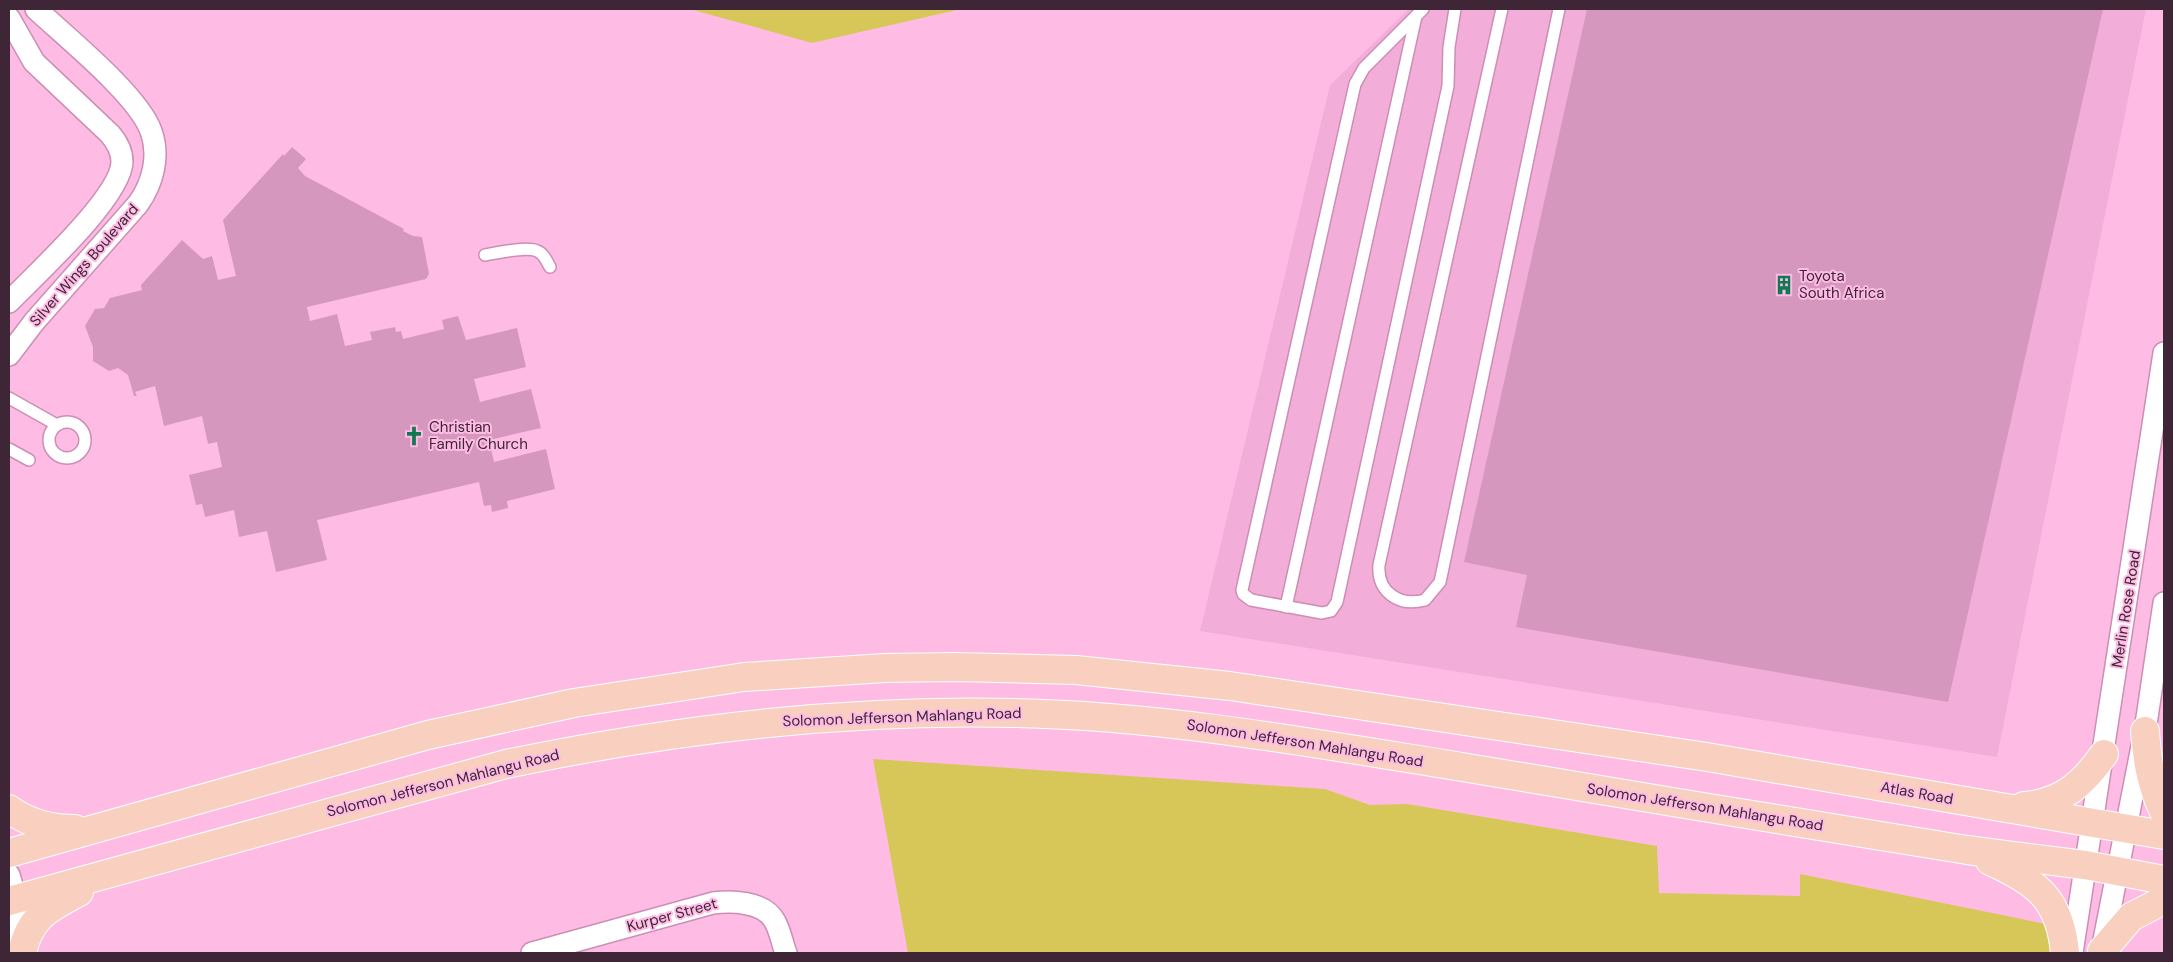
<svg xmlns="http://www.w3.org/2000/svg" width="2173" height="962" font-family="'DM Sans',sans-serif">
  <rect width="100%" height="100%" fill="#febce5"/>
  <polygon fill="#f3add9" points="1409,9 2146,9 1997,757 1200,631 1330,85"/>
  <g fill="#d7c758">
    <polygon points="690,9 961,9 812,43"/>
    <polygon points="873,759 1325,789 1370,805 1407,804 1657,846 1659,893 1800,896 1800,874 2051,925 2053,953 908,953"/>
  </g>
  <g fill="#d597be">
    <polygon points="1587,9 2103,9 1948,702 1516,627 1527,575 1464,562"/>
    <polygon points="292,147 306,159 298,168 305,176 404,229 403,231 413,236 422,237 429,274 426,279 307,307 310,321 337,314 345,346 372,340 370,332 395,327 396,332 401,331 403,339 444,329 442,320 458,316 466,340 517,328 526,367 474,379 480,402 531,389 541,428 489,440 494,462 546,449 555,489 507,501 508,508 492,512 491,505 484,506 479,482 317,520 327,560 276,572 267,531 239,537 234,510 205,517 202,504 196,505 189,475 222,467 217,442 208,444 202,416 164,426 155,386 135,392 137,396 134,396 128,375 118,368 109,371 93,361 93,347 85,326 95,309 104,308 110,298 142,290 141,285 182,240 203,259 212,256 218,280 236,276 223,220 283,154 284,156"/>
  </g>
  <g fill="none" stroke-linecap="round" stroke-linejoin="round">
    <defs>
      <g id="lane">
        <polyline points="1423,9 1364,68 1355,84 1242,590 1243,594 1251,600 1322,613 1331,611 1337,602 1448,86 1449,47 1455,9"/>
        <path d="M 1502,9 L 1379,565 C 1377,592 1399,607 1425,600 L 1440,582 L 1443,568 L 1559,9"/>
        <path d="M 485,255 C 496,253 528,246 537,251 C 543,253 547,261 550,267"/>
        <polyline points="9,398 57,425"/>
        <circle cx="67" cy="440" r="18"/>
        <polyline points="9,449 29,460"/>
        <polyline points="1286,607 1416,16"/>
      </g>
      <g id="street">
        <path d="M 9,18 L 34,62 L 110,134 C 117,142 122,151 122,162 C 121,197 35,275 9,302"/>
        <path d="M 9,355 L 34,322 L 138,204 C 153,183 160,156 151,131 C 138,95 66,37 36,9"/>
        <polyline points="9,875 16,899 9,943"/>
        <polyline points="2102,950 2145,731 2164,603"/>
        <path d="M 532,953 L 713,903 C 731,901 763,901 774,920 C 780,929 782,943 786,953"/>
        <polyline points="2072,953 2164,353"/>
      </g>
      <g id="primary">
        <path d="M 2145,731 C 2147,760 2151,785 2164,812"/>
        <path d="M 2024,806 C 2062,803 2083,784 2104,754"/>
        <path d="M 9,809 C 28,823 52,829 75,829"/>
        <polyline points="9,853 428,735 574,703 744,677 885,668 955,667 1076,670 1230,686 1707,757 2164,835"/>
        <path d="M 1990,861 C 2037,882 2060,899 2065,953"/>
        <path d="M 9,901 L 506,764 C 674,729 842,709 1014,713 C 1165,716 1313,743 1462,767 C 1630,795 1799,823 1967,850 L 2085,865 L 2164,880"/>
        <polyline points="2102,951 2131,917 2164,900"/>
        <path d="M 22,953 C 30,916 48,909 79,892"/>
      </g>
    </defs>
    <use href="#lane" stroke="#cc8eb4" stroke-width="14"/>
    <use href="#street" stroke="#cc8eb4" stroke-width="24"/>
    <use href="#primary" stroke="#fff" stroke-width="30"/>
    <use href="#lane" stroke="#fff" stroke-width="11"/>
    <use href="#street" stroke="#fff" stroke-width="21"/>
    <use href="#primary" stroke="#f9d0c0" stroke-width="28"/>
  </g>
  <defs>
    <symbol id="building-bare" viewBox="-9 -9 18 18"><path d="M-4-6H4V6H1V3H-1V6H-4ZM-2.5-4.3h1.7v1.8h-1.7ZM.8-4.3h1.7v1.8H.8ZM-2.5-1h1.7V.8h-1.7ZM.8-1h1.7V.8H.8Z" fill="#107952" stroke="#febce5" stroke-width="2.5" paint-order="stroke"/></symbol>
    <symbol id="church-bare" viewBox="-9 -9 18 18"><path d="M-1.2-6h2.4v3.5h3.3v2.4h-3.3V6h-2.4V-.1h-3.3v-2.4h3.3Z" fill="#107952" stroke="#febce5" stroke-width="2.5" paint-order="stroke"/></symbol>
  </defs>
  <g fill-rule="evenodd">
    <use href="#building-bare" x="1770" y="271" width="28" height="28"/>
    <use href="#church-bare" x="400" y="422" width="28" height="28"/>
  </g>
  <g text-anchor="middle" dominant-baseline="central" stroke-width="4" stroke-linejoin="round" paint-order="stroke">
    <g font-size="15" fill="#3f2636" stroke="#febce5">
      <text transform="translate(84 265) rotate(-49)">Silver Wings Boulevard</text>
      <text transform="translate(2126 609) rotate(-81)">Merlin Rose Road</text>
      <text transform="translate(902 717) rotate(-2)">Solomon Jefferson Mahlangu Road</text>
      <text transform="translate(1305 743) rotate(9)">Solomon Jefferson Mahlangu Road</text>
      <text transform="translate(443 783) rotate(-14)">Solomon Jefferson Mahlangu Road</text>
      <text transform="translate(1917 793) rotate(10)">Atlas Road</text>
      <text transform="translate(1705 807) rotate(9)">Solomon Jefferson Mahlangu Road</text>
      <text transform="translate(672 915) rotate(-15)">Kurper Street</text>
    </g>
    <g font-size="15" fill="#3f2636" stroke="#febce5" text-anchor="start">
      <text x="1799" y="276">Toyota<tspan x="1799" dy="17">South Africa</tspan></text>
      <text x="429" y="427">Christian<tspan x="429" dy="17">Family Church</tspan></text>
    </g>
  </g>
  <rect width="2173" height="962" fill="none" stroke="#3f2636" stroke-width="20"/>
</svg>
